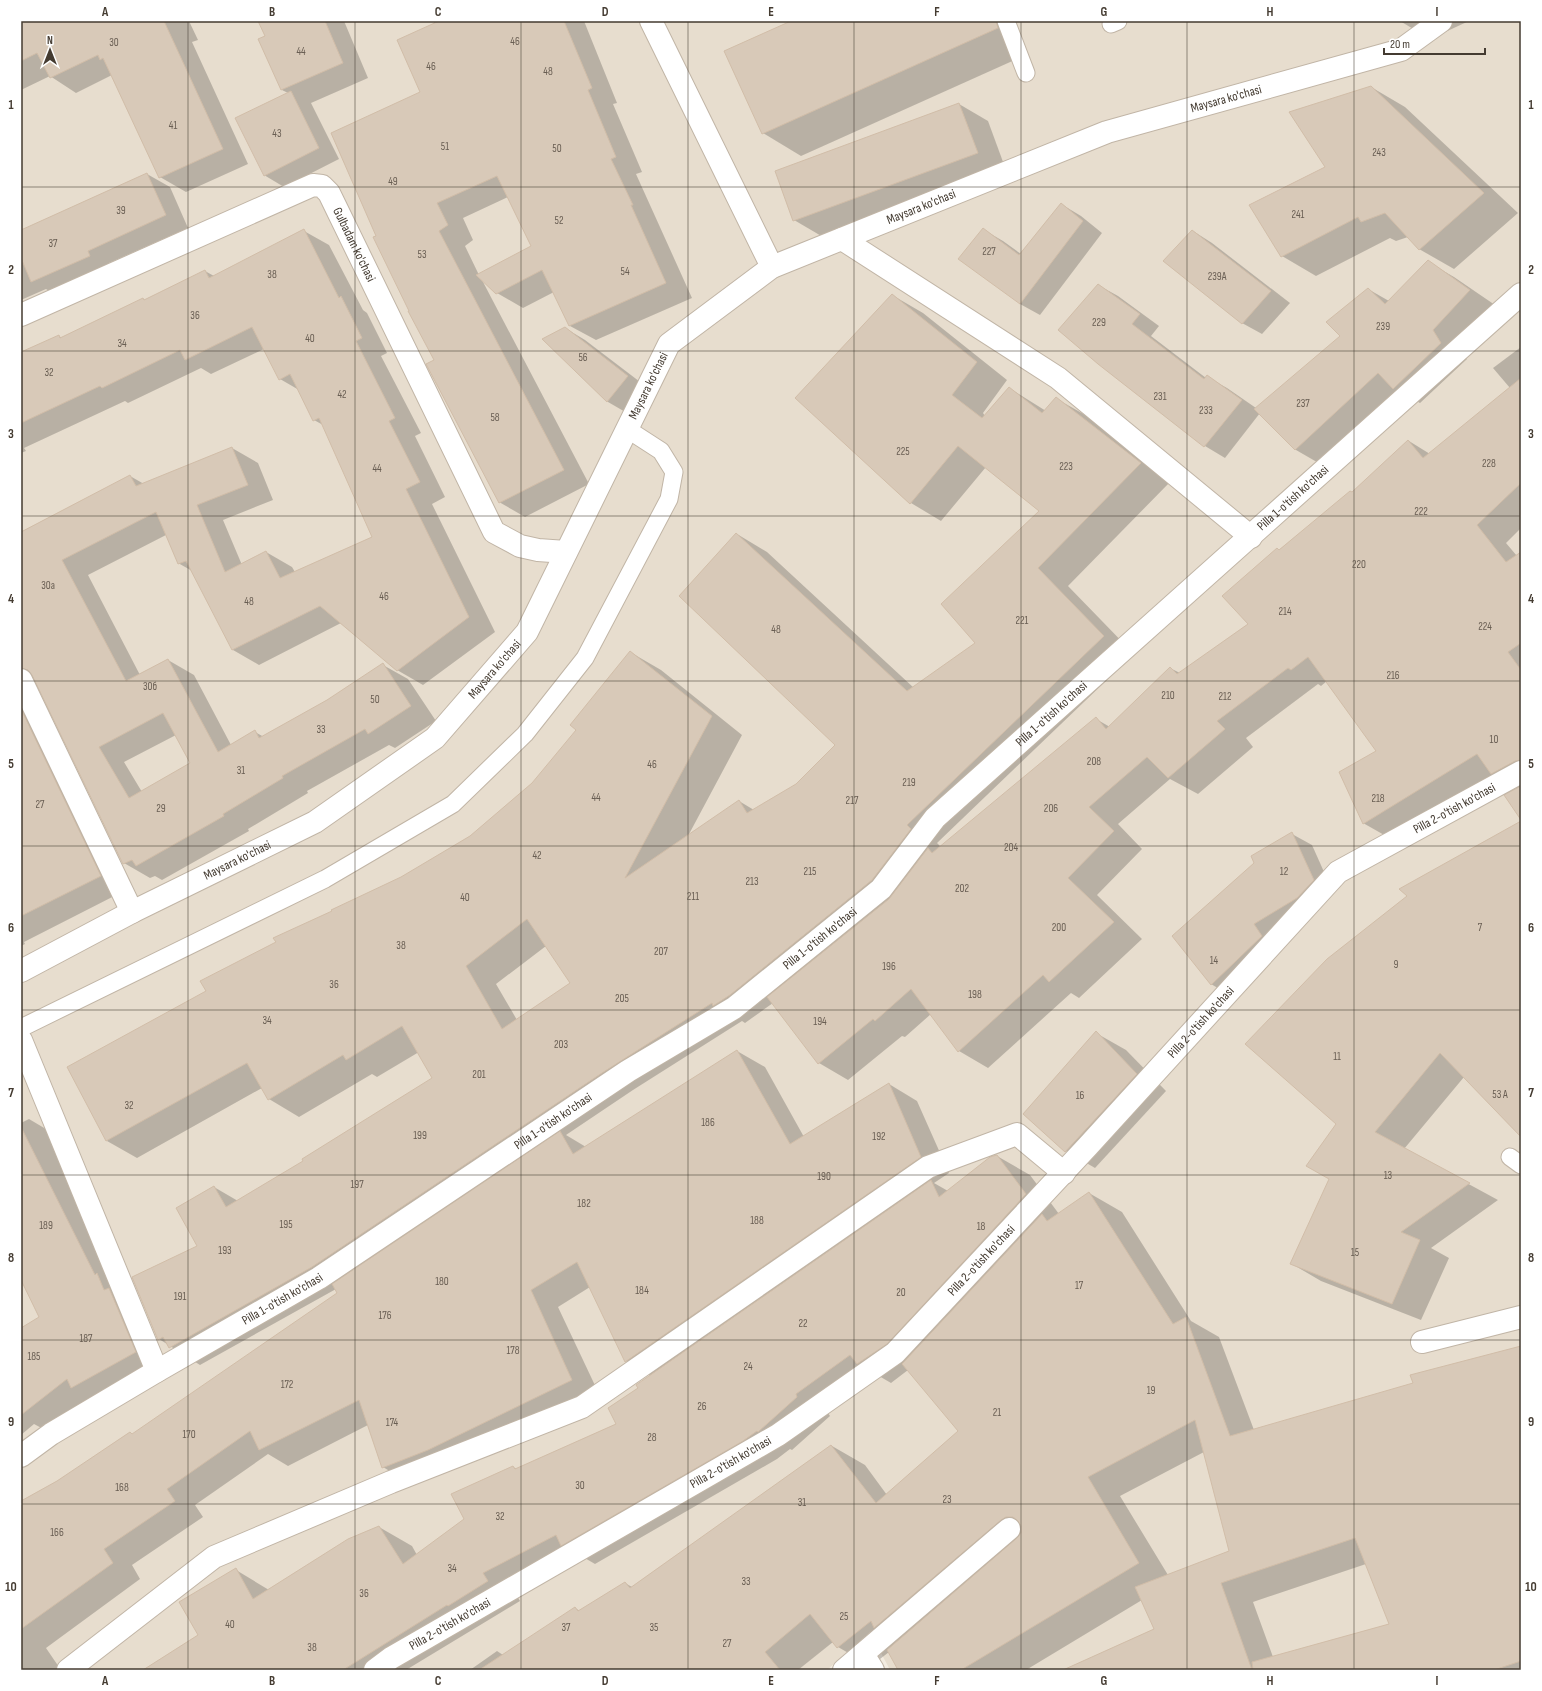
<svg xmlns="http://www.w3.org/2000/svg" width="1542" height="1691" font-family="'Sofia Sans Condensed',sans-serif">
  <rect width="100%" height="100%" fill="#f3ece1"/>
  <polygon fill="#e7ddce" points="21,21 1521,21 1521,1670 890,1670 870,1632 827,1670 21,1670"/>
  <g fill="#0003" fill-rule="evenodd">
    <polygon points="21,21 189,21 198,40 192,42 248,164 186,192 160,177 112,75 76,93 50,76 21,90"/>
    <polygon points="259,21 344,21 368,78 311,103 339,159 284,187 264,175 288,93 282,90 267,36"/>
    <path d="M 433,21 L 584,21 L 617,103 L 613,104 L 642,172 L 636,174 L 692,298 L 596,340 L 570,326 L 554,292 L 523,308 L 497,293 L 482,280 L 589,484 L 525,517 L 499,502 L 435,361 L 410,311 L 377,236 L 422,92 L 435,24 ZM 508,197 L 532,247 L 479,275 L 465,246 L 473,240 L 463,218 Z"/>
    <polygon points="793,21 1013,21 1028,54 801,156 763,133"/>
    <polygon points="1400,21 1469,21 1430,39"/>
    <polygon points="1371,87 1405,107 1518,213 1454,269 1419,249 1408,237 1396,241 1390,238 1316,276 1282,256 1326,167"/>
    <polygon points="959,104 988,121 1006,170 823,237 794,220"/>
    <polygon points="147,174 170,187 188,228 109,263 112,269 54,294 46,289 21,300 21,231"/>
    <polygon points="1061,204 1081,216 1102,233 1040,315 1020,304 984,230 1003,241 1021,254"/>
    <path d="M 304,231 L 329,245 L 363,310 L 367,313 L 387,353 L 381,356 L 421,433 L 415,436 L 445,497 L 432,504 L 495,632 L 423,685 L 397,670 L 341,623 L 259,665 L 233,650 L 194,572 L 178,563 L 166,535 L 88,575 L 140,675 L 168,660 L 194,675 L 231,745 L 255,732 L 264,737 L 328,701 L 383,665 L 408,679 L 436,721 L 395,748 L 389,745 L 307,791 L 308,793 L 248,829 L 249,831 L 162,880 L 155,876 L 150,878 L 124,863 L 39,686 L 36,688 L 126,890 L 24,942 L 25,944 L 21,946 L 21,532 L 130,476 L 144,484 L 232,448 L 258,463 L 273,500 L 223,520 L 242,565 L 266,552 L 292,567 L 295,572 L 373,537 L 323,425 L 314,420 L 299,390 L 280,379 L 264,349 L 211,374 L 201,368 L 128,403 L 125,401 L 24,448 L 26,451 L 21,453 L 21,354 L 59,336 L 62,338 L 143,299 L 145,300 L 205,271 L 214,276 ZM 176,735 L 191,764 L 142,792 L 124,762 Z"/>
    <polygon points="1193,231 1212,243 1290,303 1262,334 1242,323"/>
    <polygon points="1428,262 1454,277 1495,305 1458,346 1467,359 1420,403 1400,392 1322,465 1296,450 1260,413 1225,458 1205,446 1099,363 1098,285 1118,296 1159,326 1151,336 1206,378 1207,377 1227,388 1256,408 1342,336 1368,289 1389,301"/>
    <path d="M 892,295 L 923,313 L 1007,380 L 983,413 L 985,416 L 1009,388 L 1046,411 L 1057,399 L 1087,416 L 1171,481 L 1068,586 L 1134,654 L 937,843 L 941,847 L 1096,719 L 1110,727 L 1170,668 L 1180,673 L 1249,624 L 1279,550 L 1352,493 L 1409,441 L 1430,454 L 1510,388 L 1493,368 L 1521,347 L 1521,528 L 1506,543 L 1517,556 L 1521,554 L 1521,819 L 1518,789 L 1497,777 L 1393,840 L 1363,823 L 1378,751 L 1327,681 L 1321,686 L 1318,684 L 1246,738 L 1253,747 L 1198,794 L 1170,779 L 1118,824 L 1142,849 L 1097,895 L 1142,939 L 1079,998 L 1071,993 L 988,1068 L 959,1051 L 931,1014 L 905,1037 L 902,1036 L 848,1080 L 819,1063 L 773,1003 L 745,1023 L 742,1021 L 633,1090 L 566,1135 L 586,1147 L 737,1051 L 765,1067 L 804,1137 L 889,1084 L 917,1101 L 949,1173 L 934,1183 L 948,1191 L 997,1156 L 1030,1175 L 1059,1214 L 1089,1193 L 1122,1212 L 1191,1321 L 1219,1337 L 1254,1430 L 1414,1384 L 1521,1347 L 1521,1670 L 1065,1670 L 1155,1629 L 1142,1600 L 1026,1670 L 899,1670 L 889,1652 L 871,1666 L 838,1647 L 833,1642 L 798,1670 L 470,1670 L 497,1651 L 503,1655 L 575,1608 L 580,1611 L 625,1583 L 632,1587 L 832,1446 L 865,1465 L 887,1495 L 960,1431 L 908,1370 L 891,1383 L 879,1376 L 828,1413 L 830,1416 L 792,1450 L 790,1449 L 777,1459 L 595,1564 L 583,1557 L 515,1592 L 520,1601 L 406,1670 L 145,1670 L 199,1635 L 236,1570 L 269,1590 L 379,1527 L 412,1546 L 417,1555 L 466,1520 L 513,1467 L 517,1469 L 617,1424 L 639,1388 L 651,1376 L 626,1361 L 590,1287 L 558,1307 L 600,1396 L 411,1484 L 383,1467 L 368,1425 L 288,1466 L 268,1454 L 195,1505 L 203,1517 L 132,1565 L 140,1579 L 46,1648 L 61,1670 L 21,1670 L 21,1503 L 58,1481 L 130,1433 L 133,1435 L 338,1293 L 336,1289 L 200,1365 L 159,1339 L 199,1246 L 214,1187 L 238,1201 L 304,1161 L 434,1078 L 419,1052 L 377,1077 L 372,1074 L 299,1117 L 269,1099 L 262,1088 L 137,1158 L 107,1141 L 208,991 L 277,943 L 333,912 L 401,878 L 471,836 L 533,784 L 578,730 L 630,652 L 661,670 L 742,735 L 688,836 L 739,801 L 754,810 L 797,785 L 836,745 L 737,534 L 767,552 L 914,688 L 976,643 L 1041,510 L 986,467 L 941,521 L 911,503 ZM 546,946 L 571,983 L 517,1020 L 496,984 ZM 1204,1452 L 1230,1552 L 1168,1575 L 1120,1496 ZM 1366,1564 L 1390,1624 L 1273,1657 L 1253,1602 Z"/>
    <polygon points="565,328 585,340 648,388 627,413 608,402 544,339"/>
    <polygon points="1521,822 1521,1136 1464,1077 1404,1149 1498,1200 1431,1248 1449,1258 1421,1320 1321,1281 1292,1264 1331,1179 1338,1124"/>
    <polygon points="1292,834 1312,845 1333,892 1231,996 1211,984"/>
    <polygon points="1096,1033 1126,1050 1166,1091 1095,1168 1066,1151 1024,1114"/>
    <polygon points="29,1119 56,1135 71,1167 62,1171 163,1368 47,1431 34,1424 21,1435 21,1329 41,1318 21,1278 21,1123"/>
  </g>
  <g fill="#d8c9b8" stroke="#d1bda8" fill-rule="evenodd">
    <polygon points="21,21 164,21 223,149 159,178 103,58 100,60 98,55 50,78 37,53 21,61"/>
    <polygon points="258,21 325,21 343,63 281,90 258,39 265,36"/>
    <polygon points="439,21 564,21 592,88 588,90 616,157 611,159 633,205 631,205 666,283 569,326 542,270 496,294 476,275 531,246 497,176 437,203 448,225 439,231 564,470 499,503 426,364 434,360 408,311 409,311 373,237 376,236 331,133 420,92 397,40"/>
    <polygon points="791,21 996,21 998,28 762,134 724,51"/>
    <polygon points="1371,86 1484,193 1419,250 1385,213 1361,222 1358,217 1281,257 1249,205 1325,167 1289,112"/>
    <polygon points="291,91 319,148 264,176 235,118"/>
    <polygon points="959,103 978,153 793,221 775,171"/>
    <polygon points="147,173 166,215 88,251 90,256 31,282 21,258 21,230"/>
    <polygon points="1061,203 1083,221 1020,304 958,259 983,228 1019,255"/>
    <path d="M 304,229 L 339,298 L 341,296 L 362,338 L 356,341 L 395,418 L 389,421 L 420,482 L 406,489 L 469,617 L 397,671 L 320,606 L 232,650 L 186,561 L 178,564 L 156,512 L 62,560 L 126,681 L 168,659 L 218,752 L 255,730 L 259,738 L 327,700 L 383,663 L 411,706 L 368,734 L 365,729 L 282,776 L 283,778 L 223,814 L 224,816 L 136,866 L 132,860 L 123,864 L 32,675 L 28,670 L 21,668 L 21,532 L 130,475 L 136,486 L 232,447 L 248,485 L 197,505 L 225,572 L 266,551 L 280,578 L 372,537 L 319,418 L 313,421 L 290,374 L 279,380 L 252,327 L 185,360 L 180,350 L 102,388 L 100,386 L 21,423 L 21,352 L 59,335 L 60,338 L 143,298 L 144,300 L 205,270 L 209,278 ZM 163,713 L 190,763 L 129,798 L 99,747 Z"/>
    <polygon points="1192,230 1271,291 1242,324 1163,261"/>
    <polygon points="1428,260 1470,290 1433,330 1441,343 1393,389 1378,373 1295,450 1254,409 1340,336 1326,322 1368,288 1385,304"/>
    <polygon points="1098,284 1140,314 1132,324 1204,379 1207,375 1242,400 1204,447 1098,364 1058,330"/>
    <path d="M 892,294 L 977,362 L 952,395 L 982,418 L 1009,387 L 1042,413 L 1056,397 L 1141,463 L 1038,568 L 1104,636 L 907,825 L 911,829 L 872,880 L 730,995 L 713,1006 L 712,1003 L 602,1073 L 312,1267 L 169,1348 L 163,1337 L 158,1340 L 132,1277 L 197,1246 L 176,1208 L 214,1186 L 226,1207 L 303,1161 L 302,1159 L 432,1078 L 402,1026 L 346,1060 L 343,1055 L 268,1100 L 247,1063 L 106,1141 L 67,1067 L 206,991 L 200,981 L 276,942 L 273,938 L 332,911 L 331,910 L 401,877 L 470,836 L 532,783 L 576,730 L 570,725 L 630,651 L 712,716 L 625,878 L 739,800 L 747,813 L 796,784 L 835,745 L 679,596 L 736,533 L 907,691 L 975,643 L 941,604 L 1039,511 L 958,446 L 910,504 L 795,398 ZM 527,919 L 570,983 L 502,1029 L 466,966 Z"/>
    <polygon points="565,327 628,376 607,402 542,339"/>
    <polygon points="1521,378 1521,483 1477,525 1506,562 1521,552 1521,643 1508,652 1521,670 1521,760 1515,761 1491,774 1477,754 1363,824 1339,772 1376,751 1308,657 1291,670 1288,668 1217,721 1225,729 1168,778 1147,757 1089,807 1114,831 1068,878 1114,922 1049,982 1043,975 958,1052 911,989 875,1021 873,1019 818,1064 767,997 889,899 928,848 932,853 1096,717 1106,729 1170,667 1177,674 1248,624 1222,596 1277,548 1279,550 1350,491 1352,492 1408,440 1423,458"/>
    <polygon points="21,709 101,876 21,916"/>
    <polygon points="1521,786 1521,820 1504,795"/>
    <polygon points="1521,821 1521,1137 1440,1053 1375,1132 1470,1183 1401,1232 1420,1240 1392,1304 1290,1264 1329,1179 1306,1166 1336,1124 1245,1044 1327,959 1407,896 1399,889"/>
    <polygon points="1292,832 1314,880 1297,898 1254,924 1262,936 1211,985 1172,936 1254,863 1251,856"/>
    <polygon points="1096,1031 1137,1074 1065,1152 1023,1114"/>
    <polygon points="737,1050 790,1144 889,1083 921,1157 625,1362 577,1262 531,1290 572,1380 428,1450 382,1468 359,1400 259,1450 250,1431 167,1489 175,1501 104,1549 113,1563 21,1629 21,1501 57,1481 130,1432 132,1434 337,1293 332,1284 560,1131 573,1154"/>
    <polygon points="21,1127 95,1275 97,1273 104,1290 109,1288 136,1352 71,1388 67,1379 21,1415 21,1328 39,1317 21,1280"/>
    <polygon points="997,1155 1026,1194 887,1344 857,1364 850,1355 796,1394 797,1397 758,1432 757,1431 743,1441 561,1546 556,1535 483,1573 488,1581 448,1606 447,1605 343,1670 143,1670 198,1635 179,1602 236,1568 253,1599 348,1539 379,1526 403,1564 464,1519 451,1494 513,1466 515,1469 616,1424 608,1408 638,1388 636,1385 931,1180 939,1197 990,1157"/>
    <polygon points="1089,1192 1173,1324 1186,1317 1230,1436 1413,1383 1410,1375 1521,1346 1521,1661 1494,1670 1253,1670 1252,1662 1389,1624 1355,1538 1221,1583 1252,1670 1063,1670 1154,1629 1135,1587 1229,1551 1195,1420 1088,1477 1139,1563 961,1670 898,1670 887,1650 1017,1538 1021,1533 1021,1526 1018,1521 1013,1517 1006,1517 1001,1520 874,1628 871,1621 837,1648 810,1614 765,1652 780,1670 479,1670 575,1607 578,1611 625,1582 630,1588 831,1445 876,1503 958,1431 902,1364 1042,1214 1047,1221"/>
  </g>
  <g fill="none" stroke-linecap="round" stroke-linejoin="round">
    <defs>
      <g id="service">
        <polyline points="1006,21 1026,73"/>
        <polyline points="1111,24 1118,21"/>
        <polyline points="21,1028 325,879 453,804 525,734 585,658 669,499 674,472 661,451 627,429"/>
        <polyline points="1510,1157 1521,1165"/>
      </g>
      <g id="minor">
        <polyline points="651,21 772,267"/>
        <polyline points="842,239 1058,378 1251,537"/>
        <path id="s1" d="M 21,315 L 313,185 L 322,186 L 329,193 L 494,532 L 520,546 L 538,550 L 566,552"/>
        <polyline points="21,680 132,912"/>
        <path id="s2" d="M 21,971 L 132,912 L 315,822 L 435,738 L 527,632 L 669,344 L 772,267 L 1107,132 L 1401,50 L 1441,21"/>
        <polyline points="21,1040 157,1371"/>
        <polyline points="1422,1342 1521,1317"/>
        <path id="s3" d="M 21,1456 L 51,1434 L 157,1371 L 319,1278 L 628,1071 L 734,1008 L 881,889 L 935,818 L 1521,294"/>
        <polyline points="863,1654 873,1670"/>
        <polyline points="68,1670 214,1557 391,1482 582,1407 928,1167 1017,1134 1064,1173"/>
        <path id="s4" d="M 375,1670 L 391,1658 L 778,1435 L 895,1353 L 1088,1146 L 1338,872 L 1521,772"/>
        <polyline points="844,1670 1009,1529"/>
      </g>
    </defs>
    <use href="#service" stroke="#c1b5a6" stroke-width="19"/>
    <use href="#minor" stroke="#c1b5a6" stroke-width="24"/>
    <use href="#service" stroke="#fff" stroke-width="17"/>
    <use href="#minor" stroke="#fff" stroke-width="22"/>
  </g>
  <path fill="none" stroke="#443b31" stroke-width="1" stroke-opacity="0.55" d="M 188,21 L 188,1670M 355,21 L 355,1670M 521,21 L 521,1670M 688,21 L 688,1670M 854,21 L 854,1670M 1021,21 L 1021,1670M 1187,21 L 1187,1670M 1354,21 L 1354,1670M 21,187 L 1521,187M 21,351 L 1521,351M 21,516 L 1521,516M 21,681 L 1521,681M 21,846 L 1521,846M 21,1010 L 1521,1010M 21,1175 L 1521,1175M 21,1340 L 1521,1340M 21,1504 L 1521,1504"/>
  <g text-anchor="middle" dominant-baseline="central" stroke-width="3.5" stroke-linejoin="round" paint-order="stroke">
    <g font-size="11" fill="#695e53">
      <text x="515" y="41">46</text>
      <text x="114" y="42">30</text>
      <text x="301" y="51">44</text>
      <text x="431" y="66">46</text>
      <text x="548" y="71">48</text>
      <text x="173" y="125">41</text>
      <text x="277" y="133">43</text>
      <text x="445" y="146">51</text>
      <text x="557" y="148">50</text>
      <text x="1379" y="152">243</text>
      <text x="393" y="181">49</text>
      <text x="121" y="210">39</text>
      <text x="1298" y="214">241</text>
      <text x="559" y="220">52</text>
      <text x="53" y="243">37</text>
      <text x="989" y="251">227</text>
      <text x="422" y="254">53</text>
      <text x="625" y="271">54</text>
      <text x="272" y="274">38</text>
      <text x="1217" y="276">239A</text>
      <text x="195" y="315">36</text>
      <text x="1099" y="322">229</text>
      <text x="1383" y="326">239</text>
      <text x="310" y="338">40</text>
      <text x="122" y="343">34</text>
      <text x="583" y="357">56</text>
      <text x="49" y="372">32</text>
      <text x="342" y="394">42</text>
      <text x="1160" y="396">231</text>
      <text x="1303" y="403">237</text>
      <text x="1206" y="410">233</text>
      <text x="495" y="417">58</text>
      <text x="903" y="451">225</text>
      <text x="1489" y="463">228</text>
      <text x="1066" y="466">223</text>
      <text x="377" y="468">44</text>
      <text x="1421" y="511">222</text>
      <text x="1359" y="564">220</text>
      <text x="48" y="585">30a</text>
      <text x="384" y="596">46</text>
      <text x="249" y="601">48</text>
      <text x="1285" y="611">214</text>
      <text x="1022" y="620">221</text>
      <text x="1485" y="626">224</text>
      <text x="776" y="629">48</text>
      <text x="1393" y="675">216</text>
      <text x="150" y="686">30б</text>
      <text x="1168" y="695">210</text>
      <text x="1225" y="696">212</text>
      <text x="375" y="699">50</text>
      <text x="321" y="729">33</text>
      <text x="1494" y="739">10</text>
      <text x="1094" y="761">208</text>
      <text x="652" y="764">46</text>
      <text x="241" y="770">31</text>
      <text x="909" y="782">219</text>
      <text x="596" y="797">44</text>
      <text x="1378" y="798">218</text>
      <text x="852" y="800">217</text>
      <text x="40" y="804">27</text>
      <text x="161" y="808">29</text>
      <text x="1051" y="808">206</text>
      <text x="1011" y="847">204</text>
      <text x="537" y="855">42</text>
      <text x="810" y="871">215</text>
      <text x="1284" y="871">12</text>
      <text x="752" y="881">213</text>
      <text x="962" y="888">202</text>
      <text x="693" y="896">211</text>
      <text x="465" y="897">40</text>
      <text x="1059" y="927">200</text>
      <text x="1480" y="927">7</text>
      <text x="401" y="945">38</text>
      <text x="661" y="951">207</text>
      <text x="1214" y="960">14</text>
      <text x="1396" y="964">9</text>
      <text x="889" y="966">196</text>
      <text x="334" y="984">36</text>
      <text x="975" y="994">198</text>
      <text x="622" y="998">205</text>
      <text x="267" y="1020">34</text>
      <text x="820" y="1021">194</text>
      <text x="561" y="1044">203</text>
      <text x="1337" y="1056">11</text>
      <text x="479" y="1074">201</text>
      <text x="1500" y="1094">53 А</text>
      <text x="1080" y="1095">16</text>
      <text x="129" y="1105">32</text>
      <text x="708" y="1122">186</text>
      <text x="420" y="1135">199</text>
      <text x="879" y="1136">192</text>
      <text x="1388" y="1175">13</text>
      <text x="824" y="1176">190</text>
      <text x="357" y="1184">197</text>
      <text x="584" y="1203">182</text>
      <text x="757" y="1220">188</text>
      <text x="286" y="1224">195</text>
      <text x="46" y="1225">189</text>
      <text x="981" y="1226">18</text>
      <text x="225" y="1250">193</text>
      <text x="1355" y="1252">15</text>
      <text x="442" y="1281">180</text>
      <text x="1079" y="1285">17</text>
      <text x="642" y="1290">184</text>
      <text x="901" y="1292">20</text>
      <text x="180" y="1296">191</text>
      <text x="385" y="1315">176</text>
      <text x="803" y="1323">22</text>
      <text x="86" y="1338">187</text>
      <text x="513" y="1350">178</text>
      <text x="34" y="1356">185</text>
      <text x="748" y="1366">24</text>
      <text x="287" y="1384">172</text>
      <text x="1151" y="1390">19</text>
      <text x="702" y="1406">26</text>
      <text x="997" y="1412">21</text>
      <text x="392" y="1422">174</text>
      <text x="189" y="1434">170</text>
      <text x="652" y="1437">28</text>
      <text x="580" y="1485">30</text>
      <text x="122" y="1487">168</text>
      <text x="947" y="1499">23</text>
      <text x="802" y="1502">31</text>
      <text x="500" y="1516">32</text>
      <text x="57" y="1532">166</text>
      <text x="452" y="1568">34</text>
      <text x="746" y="1581">33</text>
      <text x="364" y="1593">36</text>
      <text x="844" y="1616">25</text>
      <text x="230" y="1624">40</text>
      <text x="566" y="1627">37</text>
      <text x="654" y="1627">35</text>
      <text x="727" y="1643">27</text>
      <text x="312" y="1647">38</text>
    </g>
    <g font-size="13" fill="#443b31" stroke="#fff">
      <text stroke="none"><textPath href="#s2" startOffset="1551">Maysara ko'chasi</textPath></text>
      <text stroke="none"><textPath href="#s2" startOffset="1227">Maysara ko'chasi</textPath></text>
      <text stroke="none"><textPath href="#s1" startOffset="396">Gulbadam ko'chasi</textPath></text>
      <text stroke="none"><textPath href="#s2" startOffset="891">Maysara ko'chasi</textPath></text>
      <text stroke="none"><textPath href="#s3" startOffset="1601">Pilla 1-o'tish ko'chasi</textPath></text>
      <text stroke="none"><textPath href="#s2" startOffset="567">Maysara ko'chasi</textPath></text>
      <text stroke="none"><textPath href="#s3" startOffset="1277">Pilla 1-o'tish ko'chasi</textPath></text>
      <text stroke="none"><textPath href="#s4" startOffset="1396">Pilla 2-o'tish ko'chasi</textPath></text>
      <text stroke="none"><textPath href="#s2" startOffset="243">Maysara ko'chasi</textPath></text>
      <text stroke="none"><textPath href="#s3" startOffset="953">Pilla 1-o'tish ko'chasi</textPath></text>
      <text stroke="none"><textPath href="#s4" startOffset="1060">Pilla 2-o'tish ko'chasi</textPath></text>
      <text stroke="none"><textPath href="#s3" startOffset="629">Pilla 1-o'tish ko'chasi</textPath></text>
      <text stroke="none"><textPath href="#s4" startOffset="736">Pilla 2-o'tish ko'chasi</textPath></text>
      <text stroke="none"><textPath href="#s3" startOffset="305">Pilla 1-o'tish ko'chasi</textPath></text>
      <text stroke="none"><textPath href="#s4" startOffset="412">Pilla 2-o'tish ko'chasi</textPath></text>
      <text stroke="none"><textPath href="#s4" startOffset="88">Pilla 2-o'tish ko'chasi</textPath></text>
    </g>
  </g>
  <rect width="1542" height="1691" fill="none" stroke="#ffffff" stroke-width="44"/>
  <g transform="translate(50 50)" stroke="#ffffff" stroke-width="3" paint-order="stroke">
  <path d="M0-3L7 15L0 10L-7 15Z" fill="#443b31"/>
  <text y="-6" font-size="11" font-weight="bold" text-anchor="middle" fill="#443b31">N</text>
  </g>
  <path d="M1384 48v6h101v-6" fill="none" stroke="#443b31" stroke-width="2"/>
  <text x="1390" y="48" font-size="12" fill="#443b31" stroke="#ffffff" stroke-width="3" paint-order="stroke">20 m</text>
  <rect x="22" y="22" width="1498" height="1647" fill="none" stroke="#443b31" stroke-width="1.5"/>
  <g font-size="13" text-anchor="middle" font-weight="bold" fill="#443b31">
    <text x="105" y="16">A</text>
    <text x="272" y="16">B</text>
    <text x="438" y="16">C</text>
    <text x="605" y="16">D</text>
    <text x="771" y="16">E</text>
    <text x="937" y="16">F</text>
    <text x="1104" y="16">G</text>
    <text x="1270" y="16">H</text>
    <text x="1437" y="16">I</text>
    <text x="11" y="109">1</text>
    <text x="1531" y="109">1</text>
    <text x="11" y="274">2</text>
    <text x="1531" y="274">2</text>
    <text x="11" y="438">3</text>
    <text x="1531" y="438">3</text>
    <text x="11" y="603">4</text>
    <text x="1531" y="603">4</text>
    <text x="11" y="768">5</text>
    <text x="1531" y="768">5</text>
    <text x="11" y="932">6</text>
    <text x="1531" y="932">6</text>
    <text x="11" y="1097">7</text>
    <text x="1531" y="1097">7</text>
    <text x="11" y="1262">8</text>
    <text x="1531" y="1262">8</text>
    <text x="11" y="1426">9</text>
    <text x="1531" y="1426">9</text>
    <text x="11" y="1591">10</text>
    <text x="1531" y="1591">10</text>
    <text x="105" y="1685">A</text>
    <text x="272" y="1685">B</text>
    <text x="438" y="1685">C</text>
    <text x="605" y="1685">D</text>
    <text x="771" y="1685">E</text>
    <text x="937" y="1685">F</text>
    <text x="1104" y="1685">G</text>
    <text x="1270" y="1685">H</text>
    <text x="1437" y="1685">I</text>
  </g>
</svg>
